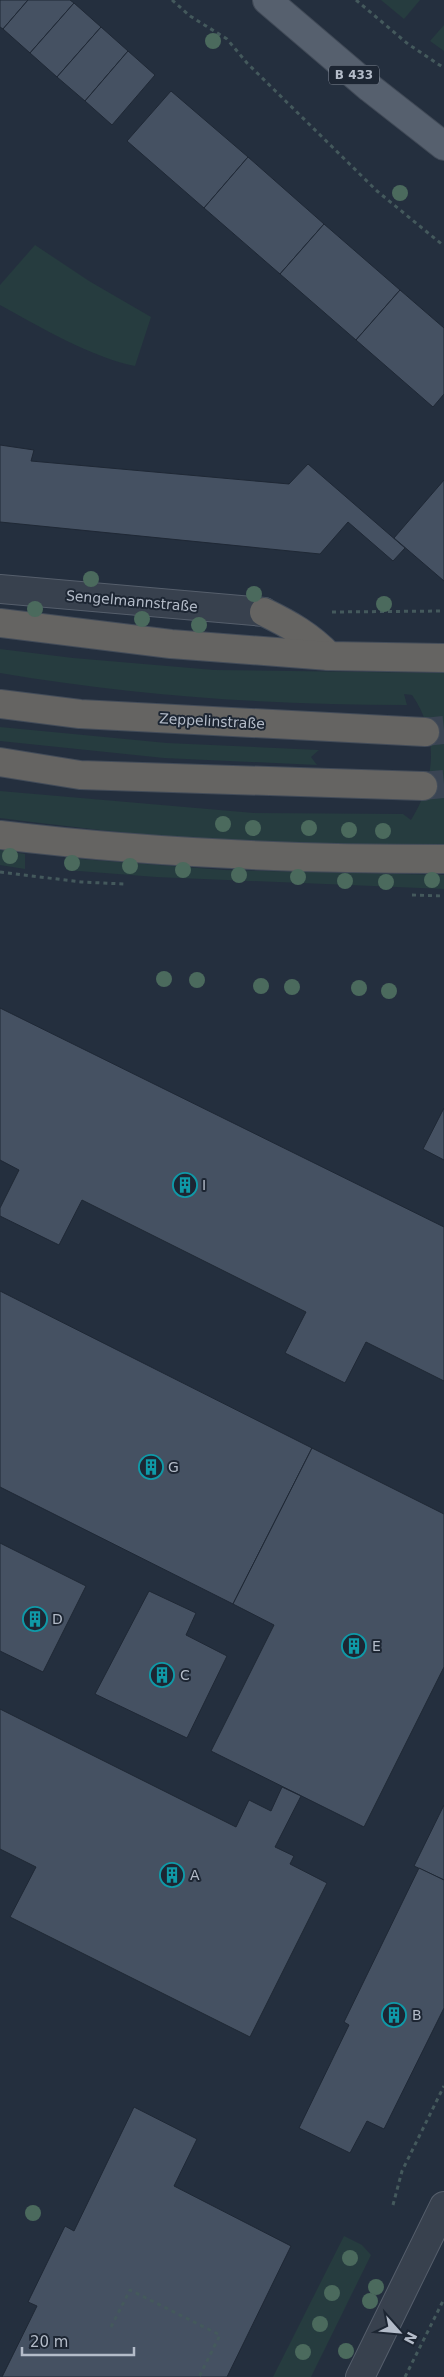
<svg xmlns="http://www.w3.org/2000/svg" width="444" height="2377" font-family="'DejaVu Sans',sans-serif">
  <rect width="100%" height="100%" fill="#242f3e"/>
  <g fill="#263c3f">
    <polygon points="381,0 420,0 404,19"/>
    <polygon points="444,25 444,51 430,41"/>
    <path d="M 35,245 L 89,281 L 151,317 L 135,366 C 93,358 38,326 0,305 L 0,285 Z"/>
    <path d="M 0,649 L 73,658 L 214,670 L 444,673 L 444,844 C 296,851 147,837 0,818 L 0,791 L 254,813 L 403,814 L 411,820 C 436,780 439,734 412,695 L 404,694 L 407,705 C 270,705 135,696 0,673 Z"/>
    <polygon points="0,727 167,743 319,750 311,757 317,765 164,758 0,741"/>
    <polygon points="0,850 25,854 25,869 0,865"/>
    <polygon points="67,858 224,870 444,875 444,889 156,877 66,870"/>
    <polygon points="344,2236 362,2245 371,2255 311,2377 273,2377"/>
  </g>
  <g fill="#455162" stroke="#1f2835">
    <polygon points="0,0 28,0 3,29 0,27"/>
    <polygon points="28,0 70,0 74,3 30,53 3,29"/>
    <polygon points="74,3 101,27 57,77 30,53"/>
    <polygon points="101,27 128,51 85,101 57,77"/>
    <polygon points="128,51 155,75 112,125 85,101"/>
    <polygon points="171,91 248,157 204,208 127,141"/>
    <polygon points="248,157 324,224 280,274 204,208"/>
    <polygon points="324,224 400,290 356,340 280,274"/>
    <polygon points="400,290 444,328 444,394 433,407 356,340"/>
    <polygon points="0,445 34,450 31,461 289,484 308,464 405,548 393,561 348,522 320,554 0,522"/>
    <polygon points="444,480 444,581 394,538"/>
    <polygon points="0,1008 444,1227 444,1381 366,1342 345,1383 285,1353 306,1312 82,1200 59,1245 0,1216 0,1208 19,1170 0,1160"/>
    <polygon points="444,1108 444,1160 423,1149"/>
    <polygon points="0,1291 312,1448 233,1604 0,1487"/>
    <polygon points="312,1448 444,1514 444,1667 364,1827 211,1751 274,1625 233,1604"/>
    <polygon points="0,1543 86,1586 43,1672 0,1651"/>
    <polygon points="149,1591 196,1613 186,1635 227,1656 187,1738 95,1694"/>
    <polygon points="0,1709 236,1827 249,1800 271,1811 282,1787 301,1796 275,1847 294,1856 290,1864 327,1883 250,2037 10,1917 36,1867 0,1849"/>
    <polygon points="444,1805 444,1880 414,1866"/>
    <polygon points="419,1868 444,1880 444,2008 384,2129 367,2121 350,2153 299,2128 349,2025 344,2022"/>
    <polygon points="134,2107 197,2139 174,2186 291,2246 227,2377 2,2377 37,2306 28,2302 65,2226 74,2231"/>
  </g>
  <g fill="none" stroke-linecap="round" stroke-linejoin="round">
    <g stroke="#3a4453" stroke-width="28" stroke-dasharray="28 14" stroke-linecap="butt">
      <polyline points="425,732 444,730"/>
      <polyline points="423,786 444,784"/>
    </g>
    <defs>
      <polyline id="minor" points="0,589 264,612"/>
      <polyline id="tertiary" points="360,2377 444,2206"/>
      <polyline id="primary" points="267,0 370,88 444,146"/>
      <g id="trunk">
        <path d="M 264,612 C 289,624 310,636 329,656"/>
        <polyline points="0,623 171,644 329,656 444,658"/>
        <polyline points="0,704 80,714 425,732"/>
        <polyline points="0,762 80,775 423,786"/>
        <path d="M 0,835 C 147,853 296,859 444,859"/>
      </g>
    </defs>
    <use href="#minor" stroke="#565f6c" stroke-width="30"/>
    <use href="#tertiary" stroke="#565f6c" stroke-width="30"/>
    <use href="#primary" stroke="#414a57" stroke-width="30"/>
    <use href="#trunk" stroke="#434c59" stroke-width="30"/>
    <g stroke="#44595c" stroke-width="3" stroke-dasharray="4 4" stroke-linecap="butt">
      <polyline points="172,0 190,16 227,39 247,63 377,191 444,246"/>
      <polyline points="356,0 408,44 444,68"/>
      <polyline points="332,612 444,611"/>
      <polyline points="0,872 81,882 124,884"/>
      <polyline points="412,895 444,896"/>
      <polyline points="393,2205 402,2171 444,2086"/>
      <polyline points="111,2327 130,2290 220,2335 199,2377"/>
      <polyline points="405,2377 444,2299"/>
    </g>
    <use href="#minor" stroke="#38414e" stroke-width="28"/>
    <use href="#tertiary" stroke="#38414e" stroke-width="28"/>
    <use href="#primary" stroke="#56606e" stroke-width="28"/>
    <use href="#trunk" stroke="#656462" stroke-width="28"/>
  </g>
  <g fill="#4b6a5d">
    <circle cx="213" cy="41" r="8"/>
    <circle cx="400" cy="193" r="8"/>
    <circle cx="91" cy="579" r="8"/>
    <circle cx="254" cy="594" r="8"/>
    <circle cx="384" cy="604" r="8"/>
    <circle cx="35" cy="609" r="8"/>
    <circle cx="142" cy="619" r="8"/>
    <circle cx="199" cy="625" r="8"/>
    <circle cx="223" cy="824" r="8"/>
    <circle cx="253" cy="828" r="8"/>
    <circle cx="309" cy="828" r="8"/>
    <circle cx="349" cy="830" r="8"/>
    <circle cx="383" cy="831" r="8"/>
    <circle cx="10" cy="856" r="8"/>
    <circle cx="72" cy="863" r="8"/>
    <circle cx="130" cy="866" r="8"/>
    <circle cx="183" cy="870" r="8"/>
    <circle cx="239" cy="875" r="8"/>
    <circle cx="298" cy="877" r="8"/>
    <circle cx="432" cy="880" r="8"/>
    <circle cx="345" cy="881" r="8"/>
    <circle cx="386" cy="882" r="8"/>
    <circle cx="164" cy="979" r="8"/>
    <circle cx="197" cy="980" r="8"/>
    <circle cx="261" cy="986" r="8"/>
    <circle cx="292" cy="987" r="8"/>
    <circle cx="359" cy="988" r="8"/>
    <circle cx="389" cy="991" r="8"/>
    <circle cx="33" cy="2213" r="8"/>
    <circle cx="350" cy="2258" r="8"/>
    <circle cx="376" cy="2287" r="8"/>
    <circle cx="332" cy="2293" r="8"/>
    <circle cx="370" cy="2301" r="8"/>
    <circle cx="320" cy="2324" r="8"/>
    <circle cx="346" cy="2351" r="8"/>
    <circle cx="303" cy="2352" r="8"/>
  </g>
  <defs>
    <symbol id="building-ring" viewBox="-11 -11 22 22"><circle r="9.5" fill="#1d2633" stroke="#0f9aa8" stroke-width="1.5"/><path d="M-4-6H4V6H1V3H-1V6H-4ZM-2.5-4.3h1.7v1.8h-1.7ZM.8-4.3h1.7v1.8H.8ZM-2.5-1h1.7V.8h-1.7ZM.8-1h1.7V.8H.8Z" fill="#0f9aa8"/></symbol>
  </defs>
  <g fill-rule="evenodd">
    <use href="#building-ring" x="171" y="1171" width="28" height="28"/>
    <use href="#building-ring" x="137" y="1453" width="28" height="28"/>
    <use href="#building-ring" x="21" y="1605" width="28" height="28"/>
    <use href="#building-ring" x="340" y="1632" width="28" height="28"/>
    <use href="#building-ring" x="148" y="1661" width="28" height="28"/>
    <use href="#building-ring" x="158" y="1861" width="28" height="28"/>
    <use href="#building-ring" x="380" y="2001" width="28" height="28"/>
  </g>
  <g text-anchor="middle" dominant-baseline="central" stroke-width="4" stroke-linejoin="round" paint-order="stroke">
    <rect fill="#1d2633" stroke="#878f9c" stroke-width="1" x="329" y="65.5" width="50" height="19" rx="4"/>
    <g font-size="12" font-weight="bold" fill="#b4bcc9">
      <text x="354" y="75">B 433</text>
    </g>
    <g font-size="14" fill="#b4bcc9" stroke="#1d2633">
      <text transform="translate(132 601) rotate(5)">Sengelmannstraße</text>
      <text transform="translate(212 721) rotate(3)">Zeppelinstraße</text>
    </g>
    <g font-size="14" fill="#b4bcc9" stroke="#1d2633" text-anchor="start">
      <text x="202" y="1185">I</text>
      <text x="168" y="1467">G</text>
      <text x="52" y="1619">D</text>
      <text x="372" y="1646">E</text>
      <text x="180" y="1675">C</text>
      <text x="190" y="1875">A</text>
      <text x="412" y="2015">B</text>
    </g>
  </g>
  <g transform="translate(399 2332) rotate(117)" stroke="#1d2633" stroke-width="4" paint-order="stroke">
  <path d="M0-4L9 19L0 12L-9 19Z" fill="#b4bcc9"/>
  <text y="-8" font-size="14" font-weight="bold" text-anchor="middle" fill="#b4bcc9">N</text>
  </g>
  <path d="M22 2347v8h112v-8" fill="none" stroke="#b4bcc9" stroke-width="2.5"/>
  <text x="30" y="2347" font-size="15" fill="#b4bcc9" stroke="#1d2633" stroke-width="4" paint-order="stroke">20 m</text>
</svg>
